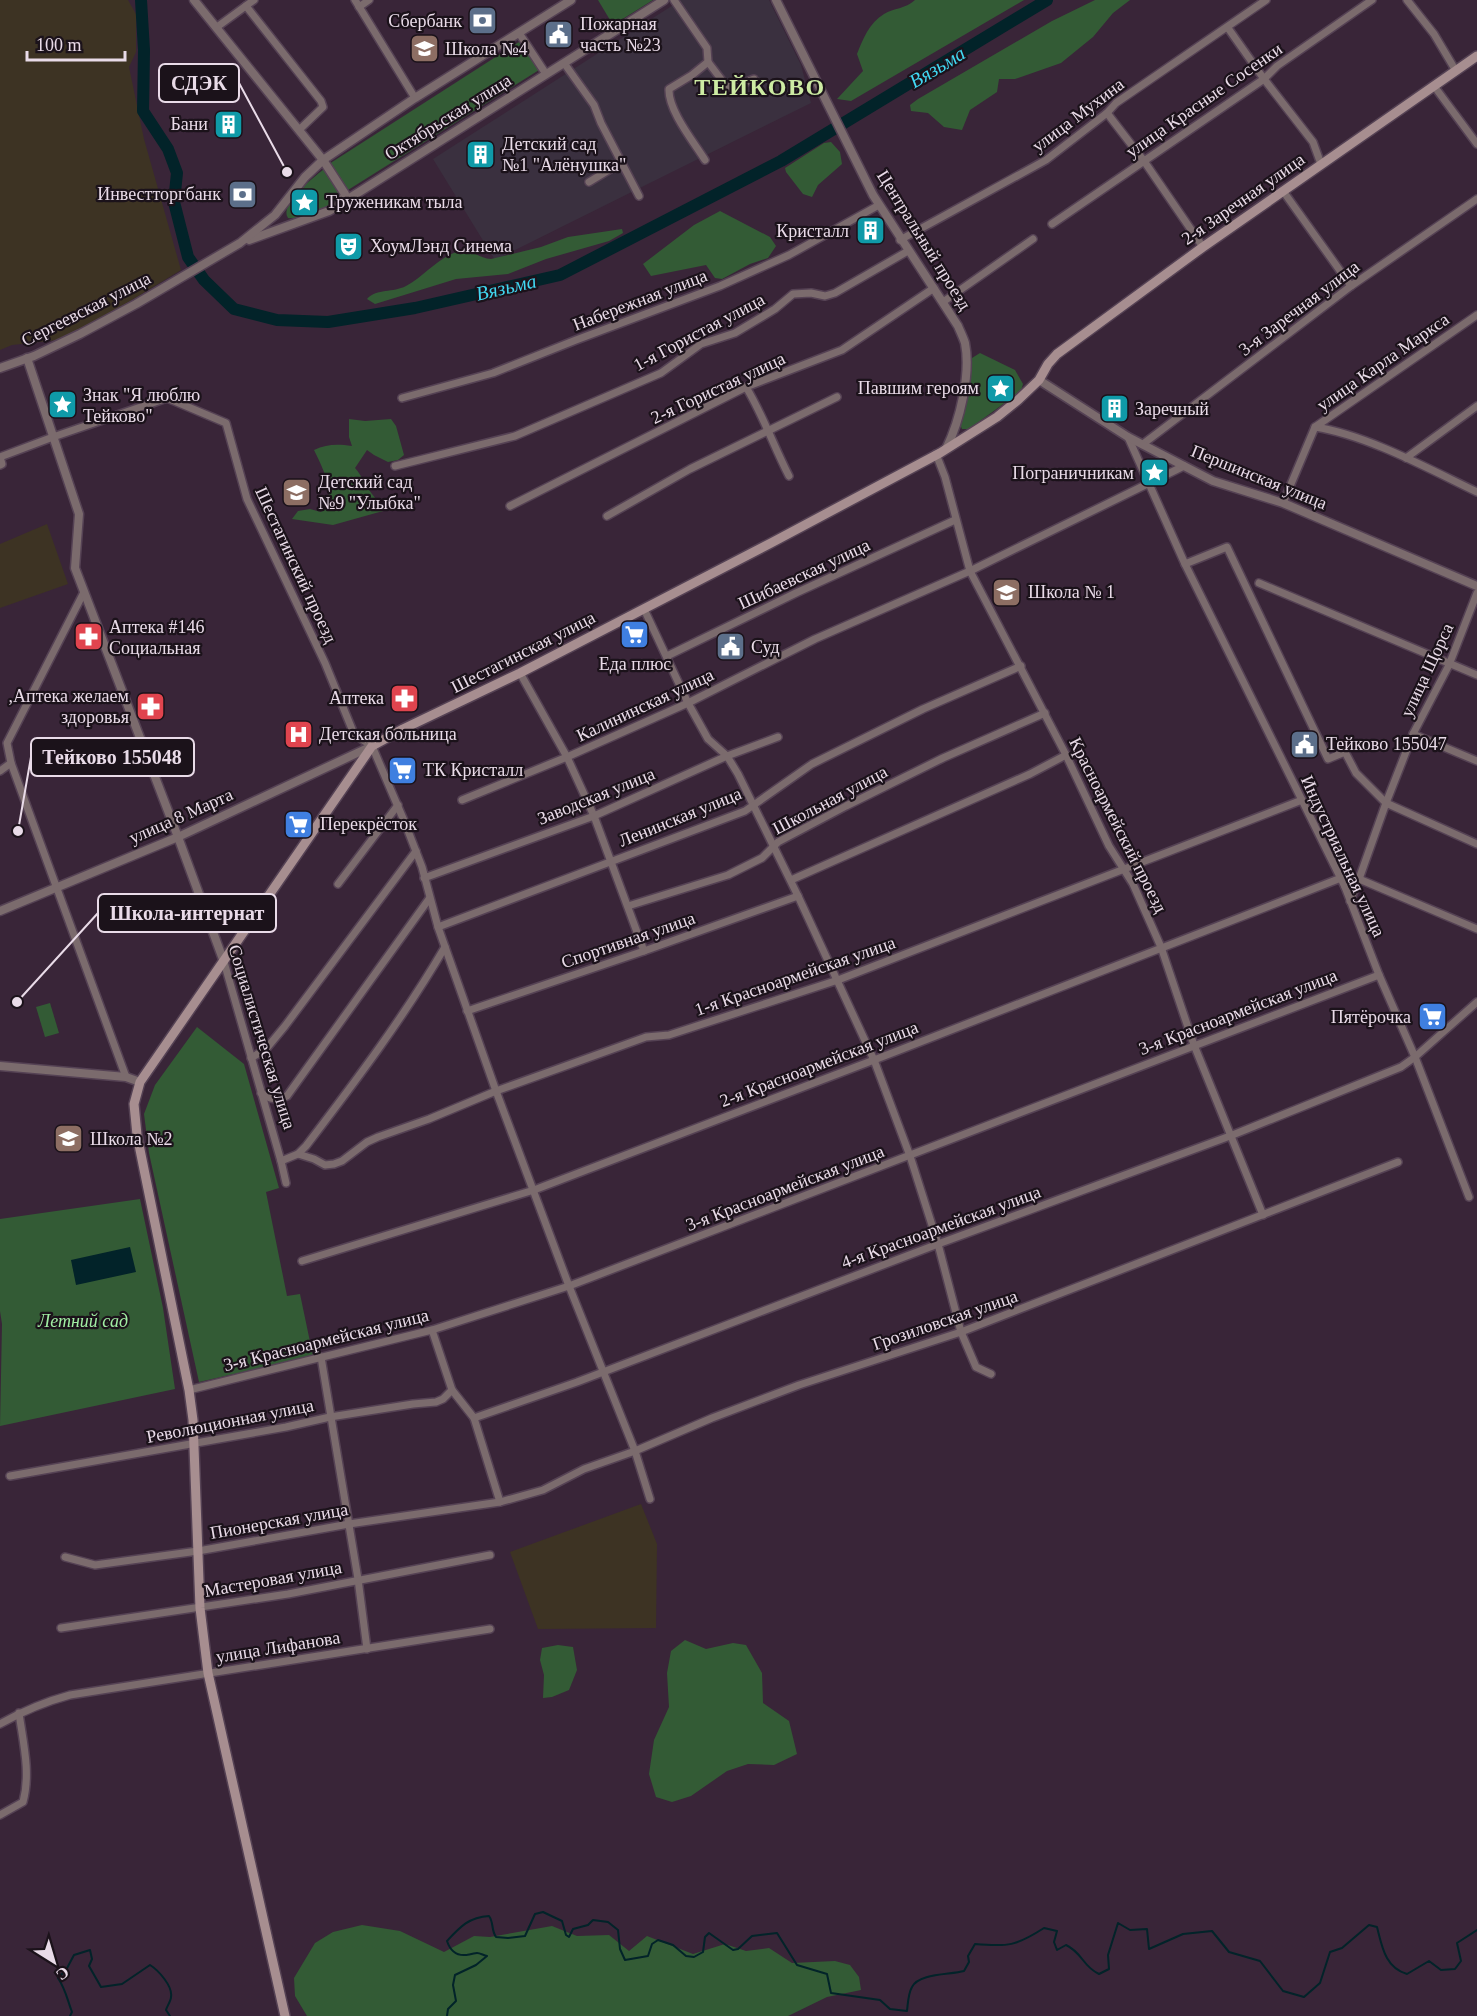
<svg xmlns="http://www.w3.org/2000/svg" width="1477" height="2016" font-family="Georgia,serif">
  <rect width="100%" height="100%" fill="#392538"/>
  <polygon fill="#3a303f" points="681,0 769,0 801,65 811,103 495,260 433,159"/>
  <g fill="#3d3323">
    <polygon points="0,0 128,0 136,14 136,52 129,67 144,139 181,270 76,334 58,340 12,345 0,350"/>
    <polygon points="47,524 68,584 0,608 0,544"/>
    <polygon points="641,1504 657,1544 656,1628 538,1629 510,1552"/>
  </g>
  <g fill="#335b35">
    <polygon points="598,0 653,0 613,25"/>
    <path d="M 915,0 L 1024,0 L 851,101 L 837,99 L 863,71 L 857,54 C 863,39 869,23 884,14 C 894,8 905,9 915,0 Z"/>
    <polygon points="1095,0 1130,0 1113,13 1093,37 1061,63 1015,79 999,79 997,92 970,110 962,130 944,127 928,113 911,111 910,105 918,99 1052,21"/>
    <polygon points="519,42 539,70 348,190 329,164"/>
    <polygon points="831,142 840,152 842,164 818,185 812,197 803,194 786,172 785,168 824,143"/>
    <path d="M 324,169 L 328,170 L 342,191 L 338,200 C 325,207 303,220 288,218 C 279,204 313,178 324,169 Z"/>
    <polygon points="720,211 770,237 776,246 768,258 750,264 722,279 715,278 706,265 651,276 643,264 694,225"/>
    <path d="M 622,229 L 623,233 L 609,241 L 546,259 L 508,274 L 456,279 L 375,304 L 367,299 C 377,288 393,293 406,286 C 425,276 439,256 460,251 C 472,249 480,259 491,259 L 541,247 L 568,237 Z"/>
    <polygon points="980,353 1015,370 1023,384 1021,391 969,429 962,429 959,422 972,358"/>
    <path d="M 349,419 L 365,421 L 391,419 L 396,426 L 404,455 L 398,460 L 388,462 L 374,455 L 367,450 L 355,468 C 362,476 366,486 372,494 C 377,501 382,502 383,511 L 333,525 L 292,519 L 298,511 L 310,509 L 321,512 C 339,497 322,467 314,450 C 327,444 337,444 352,446 L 349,437 Z"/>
    <polygon points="50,1003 59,1033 45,1037 36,1007"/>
    <polygon points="197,1027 244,1064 279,1188 266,1192 287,1296 300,1294 313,1356 199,1382 149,1153 144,1114 155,1085"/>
    <polygon points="140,1199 163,1308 175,1389 0,1426 2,1324 0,1311 0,1219"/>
    <polygon points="685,1640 706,1649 733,1643 746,1645 762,1673 763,1703 789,1721 797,1754 774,1765 748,1764 727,1771 691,1796 672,1802 656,1797 649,1774 654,1740 669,1707 667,1673 671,1651"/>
    <polygon points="558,1645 573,1647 577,1670 569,1690 552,1697 543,1698 544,1675 540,1660 542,1648"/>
    <polygon points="362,1925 400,1931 444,1952 474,1936 490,1937 552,1926 577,1936 609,1935 629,1951 647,1936 693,1954 725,1944 746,1951 769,1948 792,1963 835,1961 850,1965 859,1977 861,1990 827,1997 788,2016 307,2016 295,1996 294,1978 315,1943 333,1932"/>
  </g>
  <polygon fill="#022329" points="130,1247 136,1272 76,1285 71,1260"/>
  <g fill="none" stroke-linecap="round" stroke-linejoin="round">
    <g stroke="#022329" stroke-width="2">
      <path d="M 70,2016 L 72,2012 C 67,1999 66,1990 58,1978 L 66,1970 L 74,1955 L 90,1950 L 92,1959 L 89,1966 L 101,1987 L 122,1984 L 150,1965 C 158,1970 173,1986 171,1997 C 171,2001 167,2006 166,2010 L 170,2016"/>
      <path d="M 447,2016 L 448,2009 L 456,2001 L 453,1985 L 455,1975 L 476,1965 L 487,1956 C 483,1955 480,1953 477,1953 C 476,1953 467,1955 466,1955 C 456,1956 450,1950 447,1941 C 460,1927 469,1917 489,1916 C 494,1923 491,1930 496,1937 L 508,1938 L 525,1936 L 535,1914 L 543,1912 L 562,1921 L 566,1935 L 569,1937 L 573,1929 L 588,1925 L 593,1920 L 608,1922 L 618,1930 L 620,1949 L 625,1960 L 648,1956 L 652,1944 L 658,1940 L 673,1945 L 686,1956 L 694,1957 L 703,1952 L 705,1937 L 709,1933 L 733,1950 L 738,1949 L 752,1936 L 777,1933 L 797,1965 L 827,1974 L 831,1993 L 880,2000 L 890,2009 L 907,2011 C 908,2003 908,1994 912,1987 C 919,1973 950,1975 964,1971 L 969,1962 L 968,1956 L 975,1944 C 1008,1947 1016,1946 1044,1928 L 1057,1931 L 1054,1942 L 1057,1950 L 1066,1945 C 1083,1953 1082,1966 1099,1974 L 1109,1969 L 1108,1955 L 1118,1923 L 1130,1930 L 1147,1929 L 1149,1949 L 1183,1934 L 1212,1931 L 1229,1952 L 1260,1961 L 1283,1991 L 1304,1997 L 1320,1983 L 1330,1952 L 1342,1948 L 1369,1925 L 1377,1927 C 1382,1946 1385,1968 1407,1974 L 1429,1961 L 1441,1970 L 1455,1969 L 1461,1961 L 1457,1943 L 1477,1930"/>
    </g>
    <polyline stroke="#022329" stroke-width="12" points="141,0 144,50 143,111 168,149 177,173 174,202 188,257 204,280 234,309 277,320 328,322 415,308 560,275 781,161 1047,0"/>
    <defs>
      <g id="minor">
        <polyline points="355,0 415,98"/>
        <path d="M 674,0 L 707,48 L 708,62 L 692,75 L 669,89 C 668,110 693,141 705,160"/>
        <polyline points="1407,0 1434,34 1456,71"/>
        <polyline points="246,6 321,101 323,107 299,130"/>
        <polyline points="359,7 369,0"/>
        <polyline points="217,27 254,0"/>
        <polyline points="1228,28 1264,79 1313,142 1321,164"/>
        <polyline points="519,33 546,74"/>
        <polyline points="708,62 727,87 739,85 754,79"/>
        <polyline points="564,63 594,105 601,123 639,196"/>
        <polyline points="1434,86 1477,144"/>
        <polyline points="1107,113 1144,161 1203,247"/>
        <polyline points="589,182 622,162"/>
        <polyline points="1283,191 1351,286"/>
        <polyline points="1052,224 1264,79 1277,66 1372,0"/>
        <polyline points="900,240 1046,160 1107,113 1116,103 1266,0"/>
        <polyline points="943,302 1033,239"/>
        <path d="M 746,387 C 763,415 774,447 789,476"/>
        <polyline points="402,398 493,373 576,340 720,286 789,255 879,205"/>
        <path d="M 1315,427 C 1367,435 1429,469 1477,492"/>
        <polyline points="1128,437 1185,564 1345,887 1379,975 1415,1057 1469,1197"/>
        <polyline points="1143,444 1351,286 1477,199"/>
        <polyline points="936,454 945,477 970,571 1066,755 1109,846 1133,884 1161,947 1194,1045 1263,1215"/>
        <polyline points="1406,458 1477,406"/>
        <polyline points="0,465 2,464 0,457 53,437 167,398 226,423 247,499 325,663 354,734 372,746 405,823 422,867 438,927 496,1091 569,1286 635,1451 650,1499"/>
        <polyline points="395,466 515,436 661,373 701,344 735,333 775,309 793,294 811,293 825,296 835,293 908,251"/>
        <polyline points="1283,503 1315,427 1477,315"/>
        <polyline points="510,506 746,387 842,350 934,288"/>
        <polyline points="607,516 690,469 837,397"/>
        <polyline points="1185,564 1227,547 1328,759 1345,752 1356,773 1386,803 1477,844"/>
        <polyline points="1259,583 1477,675"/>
        <polyline points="644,609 688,703 708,739 727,756 738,774 798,896 874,1060 910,1156 938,1244 961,1332 976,1367 991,1374"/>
        <polyline points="667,656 796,593 955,520"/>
        <polyline points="520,673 567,757 594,816 644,951"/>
        <polyline points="1413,734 1477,761"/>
        <polyline points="11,763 126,1077"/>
        <polyline points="0,771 11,763 7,743 84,592"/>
        <polyline points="462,800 567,757 688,703 815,639 970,571 1184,466"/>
        <polyline points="424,878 594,816 727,756 778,737"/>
        <polyline points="791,880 1030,774 1066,755"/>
        <polyline points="338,884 398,805"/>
        <polyline points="1345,887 1359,879 1386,803 1413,734 1449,665 1477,593"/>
        <polyline points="1350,901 1359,879 1477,929"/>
        <polyline points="628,906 728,875 762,858 778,842 846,806 943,758 1045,713"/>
        <polyline points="438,927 745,811 812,764 923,709 1021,666"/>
        <polyline points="224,962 281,1161 286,1183"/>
        <polyline points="467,1011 644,951 798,896"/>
        <polyline points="251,1058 266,1049 285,1026 416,851"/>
        <path d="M 261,1093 C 270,1099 276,1101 287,1096 L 429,899"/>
        <polyline points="298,1154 314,1159 325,1165 334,1164 342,1161 367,1142 378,1137 429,1119 496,1091 646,1037 669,1035 838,980 1302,800"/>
        <path d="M 281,1161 L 298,1154 L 306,1146 C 355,1082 404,1017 445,947"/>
        <polyline points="302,1261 534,1190 874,1060 1341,878"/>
        <polyline points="432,1330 452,1390 474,1418 500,1502"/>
        <polyline points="321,1357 358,1579 367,1649"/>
        <polyline points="189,1390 432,1330 569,1286 1379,975"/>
        <polyline points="474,1418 577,1382 938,1244 1230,1136 1401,1067 1415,1057 1477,1002"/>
        <polyline points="10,1476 286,1427 330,1417 413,1404 436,1402 443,1399 452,1390"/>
        <polyline points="65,1557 95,1565 198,1551 349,1524 500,1502 543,1490 584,1469 635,1451 712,1418 799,1385 961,1332 1398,1162"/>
        <polyline points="61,1628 288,1594 490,1555"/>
        <path d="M 0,1724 C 23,1711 44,1702 70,1695 L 490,1629"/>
        <path d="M 0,1815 L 23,1802 C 31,1773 23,1742 19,1713"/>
      </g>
      <g id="tertiary">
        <polyline points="194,0 323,160 345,194 341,204"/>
        <path d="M 776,0 L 873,195 L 958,326 C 960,331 963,337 965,343 C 971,374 960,421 946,449"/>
        <polyline points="249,240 329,211 664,0"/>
        <polyline points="27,358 79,514 75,568 178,837 224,962"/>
        <polyline points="0,368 34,356 80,334 136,304 240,243 275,215 305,177 323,160 415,98 571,0"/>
        <polyline points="1039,380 1128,437 1213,481 1283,503 1477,586"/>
        <polyline points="0,911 178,837 372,746"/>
        <polyline points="0,1066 126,1077 140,1082"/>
      </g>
      <polyline id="secondary" points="285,2016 208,1673 200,1608 193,1420 189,1390 137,1135 134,1104 140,1082 372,746 403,729 520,673 771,543 940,453 997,417 1018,400 1039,380 1048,364 1057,354 1203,247 1477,56"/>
    </defs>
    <use href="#minor" stroke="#554254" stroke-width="10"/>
    <use href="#tertiary" stroke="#554254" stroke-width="11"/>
    <use href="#secondary" stroke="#554254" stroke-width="12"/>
    <use href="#minor" stroke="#7b6b6d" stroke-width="7"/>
    <use href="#tertiary" stroke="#7b6b6d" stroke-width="8"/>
    <use href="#secondary" stroke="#a78e90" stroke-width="9"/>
  </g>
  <defs>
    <symbol id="bank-square" viewBox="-11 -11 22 22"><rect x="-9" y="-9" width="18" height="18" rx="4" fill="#5c6f8a" stroke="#1b121a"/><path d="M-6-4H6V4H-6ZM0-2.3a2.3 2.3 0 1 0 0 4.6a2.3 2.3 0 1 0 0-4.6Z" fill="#fff"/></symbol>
    <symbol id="civic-square" viewBox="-11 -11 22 22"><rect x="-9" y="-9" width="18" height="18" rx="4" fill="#5c6f8a" stroke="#1b121a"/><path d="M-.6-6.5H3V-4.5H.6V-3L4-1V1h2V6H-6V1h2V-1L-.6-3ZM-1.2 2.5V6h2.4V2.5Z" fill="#fff"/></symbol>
    <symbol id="school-square" viewBox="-11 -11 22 22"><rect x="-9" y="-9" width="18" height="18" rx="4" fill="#8d6e63" stroke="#1b121a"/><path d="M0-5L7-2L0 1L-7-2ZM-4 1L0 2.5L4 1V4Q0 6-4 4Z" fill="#fff"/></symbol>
    <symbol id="building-square" viewBox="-11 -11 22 22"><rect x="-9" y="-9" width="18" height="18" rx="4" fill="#0f9aa8" stroke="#1b121a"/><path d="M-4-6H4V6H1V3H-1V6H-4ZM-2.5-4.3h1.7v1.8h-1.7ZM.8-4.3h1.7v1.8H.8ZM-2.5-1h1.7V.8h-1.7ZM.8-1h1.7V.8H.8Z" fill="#fff"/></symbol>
    <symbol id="sight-square" viewBox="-11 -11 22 22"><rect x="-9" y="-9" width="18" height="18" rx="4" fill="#0f9aa8" stroke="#1b121a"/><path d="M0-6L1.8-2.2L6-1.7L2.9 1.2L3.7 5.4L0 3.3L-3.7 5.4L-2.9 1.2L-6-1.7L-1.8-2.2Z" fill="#fff"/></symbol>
    <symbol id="theatre-square" viewBox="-11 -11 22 22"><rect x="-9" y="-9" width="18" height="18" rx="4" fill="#0f9aa8" stroke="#1b121a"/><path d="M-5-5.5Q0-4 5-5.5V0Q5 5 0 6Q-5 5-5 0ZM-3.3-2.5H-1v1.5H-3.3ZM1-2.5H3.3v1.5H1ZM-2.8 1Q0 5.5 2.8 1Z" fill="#fff"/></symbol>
    <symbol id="supermarket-square" viewBox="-11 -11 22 22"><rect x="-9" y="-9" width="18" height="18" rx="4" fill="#3f7fe0" stroke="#1b121a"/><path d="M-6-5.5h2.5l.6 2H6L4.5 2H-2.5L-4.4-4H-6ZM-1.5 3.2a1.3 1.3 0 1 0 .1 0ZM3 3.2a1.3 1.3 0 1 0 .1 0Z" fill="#fff"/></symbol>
    <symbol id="pharmacy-square" viewBox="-11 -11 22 22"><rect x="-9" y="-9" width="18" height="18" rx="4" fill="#e0444e" stroke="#1b121a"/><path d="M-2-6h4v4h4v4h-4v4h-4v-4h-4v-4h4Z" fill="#fff"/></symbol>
    <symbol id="hospital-square" viewBox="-11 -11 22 22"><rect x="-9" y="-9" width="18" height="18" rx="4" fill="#e0444e" stroke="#1b121a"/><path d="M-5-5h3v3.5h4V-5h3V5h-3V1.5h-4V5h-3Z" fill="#fff"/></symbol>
  </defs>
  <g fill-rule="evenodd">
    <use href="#bank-square" x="466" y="4" width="33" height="33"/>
    <use href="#civic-square" x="542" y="18" width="33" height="33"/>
    <use href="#school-square" x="408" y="32" width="33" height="33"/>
    <use href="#building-square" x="212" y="108" width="33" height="33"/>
    <use href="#building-square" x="464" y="138" width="33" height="33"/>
    <use href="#bank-square" x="226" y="178" width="33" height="33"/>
    <use href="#sight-square" x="288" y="186" width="33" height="33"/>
    <use href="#building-square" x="854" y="214" width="33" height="33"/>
    <use href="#theatre-square" x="332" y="230" width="33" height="33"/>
    <use href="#sight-square" x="984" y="372" width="33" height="33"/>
    <use href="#sight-square" x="46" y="388" width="33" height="33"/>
    <use href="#building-square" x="1098" y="392" width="33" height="33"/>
    <use href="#sight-square" x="1138" y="456" width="33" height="33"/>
    <use href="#school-square" x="280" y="476" width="33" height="33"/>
    <use href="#school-square" x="990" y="576" width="33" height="33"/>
    <use href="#supermarket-square" x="618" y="618" width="33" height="33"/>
    <use href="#pharmacy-square" x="72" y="620" width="33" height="33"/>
    <use href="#civic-square" x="714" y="630" width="33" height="33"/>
    <use href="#pharmacy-square" x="388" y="682" width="33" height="33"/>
    <use href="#pharmacy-square" x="134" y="690" width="33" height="33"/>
    <use href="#hospital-square" x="282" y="718" width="33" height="33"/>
    <use href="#civic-square" x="1288" y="728" width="33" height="33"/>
    <use href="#supermarket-square" x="386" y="754" width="33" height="33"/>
    <use href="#supermarket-square" x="282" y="808" width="33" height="33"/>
    <use href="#supermarket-square" x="1416" y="1000" width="33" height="33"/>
    <use href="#school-square" x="52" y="1122" width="33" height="33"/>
  </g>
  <g text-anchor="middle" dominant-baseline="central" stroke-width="4.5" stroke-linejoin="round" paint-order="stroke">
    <g font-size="18" fill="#e9dbe8" stroke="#1b121a" text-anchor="start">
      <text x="462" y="21" text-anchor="end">Сбербанк</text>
      <text x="580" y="24">Пожарная<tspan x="580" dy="21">часть №23</tspan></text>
      <text x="445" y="49">Школа №4</text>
      <text x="208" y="124" text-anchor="end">Бани</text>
      <text x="502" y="144">Детский сад<tspan x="502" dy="21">№1 "Алёнушка"</tspan></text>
      <text x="221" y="194" text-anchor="end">Инвестторгбанк</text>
      <text x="326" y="202">Труженикам тыла</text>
      <text x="849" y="231" text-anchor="end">Кристалл</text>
      <text x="370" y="246">ХоумЛэнд Синема</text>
      <text x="979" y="388" text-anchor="end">Павшим героям</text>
      <text x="83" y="395">Знак "Я люблю<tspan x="83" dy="21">Тейково"</tspan></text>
      <text x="1135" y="409">Заречный</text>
      <text x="1134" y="473" text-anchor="end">Пограничникам</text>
      <text x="318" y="482">Детский сад<tspan x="318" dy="21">№9 "Улыбка"</tspan></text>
      <text x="1028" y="592">Школа № 1</text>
      <text x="109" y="627">Аптека #146<tspan x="109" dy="21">Социальная</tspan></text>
      <text x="751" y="647">Суд</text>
      <text x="635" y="664" text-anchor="middle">Еда плюс</text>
      <text x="129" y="696" text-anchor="end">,Аптека желаем<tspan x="129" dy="21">здоровья</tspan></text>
      <text x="384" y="698" text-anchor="end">Аптека</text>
      <text x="319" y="734">Детская больница</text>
      <text x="1326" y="744">Тейково 155047</text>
      <text x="423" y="770">ТК Кристалл</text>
      <text x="320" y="824">Перекрёсток</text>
      <text x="1411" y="1017" text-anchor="end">Пятёрочка</text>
      <text x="90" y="1139">Школа №2</text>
    </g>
    <g font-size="18" fill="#e9dbe8" stroke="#1b121a">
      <text transform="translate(1204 100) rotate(-35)">улица Красные Сосенки</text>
      <text transform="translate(1078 115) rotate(-37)">улица Мухина</text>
      <text transform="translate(448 117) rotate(-32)">Октябрьская улица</text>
      <text transform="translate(1243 199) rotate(-35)">2-я Заречная улица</text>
      <text transform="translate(924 240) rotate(58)">Центральный проезд</text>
      <text transform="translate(640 300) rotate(-21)">Набережная улица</text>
      <text transform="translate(1299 308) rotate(-37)">3-я Заречная улица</text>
      <text transform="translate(86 309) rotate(-27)">Сергеевская улица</text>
      <text transform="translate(699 332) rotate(-28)">1-я Гористая улица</text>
      <text transform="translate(1383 362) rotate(-35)">улица Карла Маркса</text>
      <text transform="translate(718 388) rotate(-25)">2-я Гористая улица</text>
      <text transform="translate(1259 477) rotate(22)">Першинская улица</text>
      <text transform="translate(296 565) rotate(65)">Шестагинский проезд</text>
      <text transform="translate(804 574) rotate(-25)">Шибаевская улица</text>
      <text transform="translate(523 652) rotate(-27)">Шестагинская улица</text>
      <text transform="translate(1427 670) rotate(-65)">улица Щорса</text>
      <text transform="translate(645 705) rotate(-25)">Калининская улица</text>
      <text transform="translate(596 796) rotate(-22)">Заводская улица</text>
      <text transform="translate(830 800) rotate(-28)">Школьная улица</text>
      <text transform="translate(181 816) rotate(-24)">улица 8 Марта</text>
      <text transform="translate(680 817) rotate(-22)">Ленинская улица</text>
      <text transform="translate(1118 825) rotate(63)">Красноармейский проезд</text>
      <text transform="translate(1343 856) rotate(65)">Индустриальная улица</text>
      <text transform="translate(628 940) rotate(-19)">Спортивная улица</text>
      <text transform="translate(795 976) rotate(-19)">1-я Красноармейская улица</text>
      <text transform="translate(1238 1012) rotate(-21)">3-я Красноармейская улица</text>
      <text transform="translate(262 1037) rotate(73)">Социалистическая улица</text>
      <text transform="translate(819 1064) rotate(-21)">2-я Красноармейская улица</text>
      <text transform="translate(785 1188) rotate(-21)">3-я Красноармейская улица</text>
      <text transform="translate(941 1227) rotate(-20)">4-я Красноармейская улица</text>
      <text transform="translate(945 1320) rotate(-19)">Грозиловская улица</text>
      <text transform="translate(326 1340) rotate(-14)">3-я Красноармейская улица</text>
      <text transform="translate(230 1421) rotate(-11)">Революционная улица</text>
      <text transform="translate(279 1521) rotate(-10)">Пионерская улица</text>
      <text transform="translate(273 1579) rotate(-10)">Мастеровая улица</text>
      <text transform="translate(278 1647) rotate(-9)">улица Лифанова</text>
    </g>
    <g font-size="18" font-style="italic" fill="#a1eea3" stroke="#1b121a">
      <text x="83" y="1321">Летний сад</text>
    </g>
    <g font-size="20" font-style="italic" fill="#41d8f2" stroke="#1b121a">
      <text transform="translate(937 67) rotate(-31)">Вязьма</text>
      <text transform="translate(506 287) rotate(-13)">Вязьма</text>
    </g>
    <g font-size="24" font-weight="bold" letter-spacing="1.5" fill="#cdeba3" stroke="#1b121a">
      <text x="760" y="87">ТЕЙКОВО</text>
    </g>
  </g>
  <path fill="none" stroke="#e9dbe8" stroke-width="2" d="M287 172L239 83M18 831L31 757M17 1002L98 913"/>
  <g fill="#e9dbe8" stroke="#1b121a" stroke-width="2">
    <circle cx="287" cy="172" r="6"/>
    <circle cx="18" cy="831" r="6"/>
    <circle cx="17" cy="1002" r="6"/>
  </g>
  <g fill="#1b121a" stroke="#e9dbe8" stroke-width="2">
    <rect x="159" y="64" width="80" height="38" rx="6"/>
    <rect x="31" y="738" width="163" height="38" rx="6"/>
    <rect x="98" y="894" width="178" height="38" rx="6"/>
  </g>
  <g font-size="20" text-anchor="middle" font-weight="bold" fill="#e9dbe8">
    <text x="199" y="90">СДЭК</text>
    <text x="112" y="764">Тейково 155048</text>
    <text x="187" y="920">Школа-интернат</text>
  </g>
  <g transform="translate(54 1962) rotate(143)" stroke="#1b121a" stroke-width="4.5" paint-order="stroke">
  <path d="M0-4.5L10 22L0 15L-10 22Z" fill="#e9dbe8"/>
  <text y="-9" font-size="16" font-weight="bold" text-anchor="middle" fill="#e9dbe8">С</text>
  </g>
  <path d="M27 51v9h98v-9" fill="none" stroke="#e9dbe8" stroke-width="3"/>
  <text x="36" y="51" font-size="18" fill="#e9dbe8" stroke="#1b121a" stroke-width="4.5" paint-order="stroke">100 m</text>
</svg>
